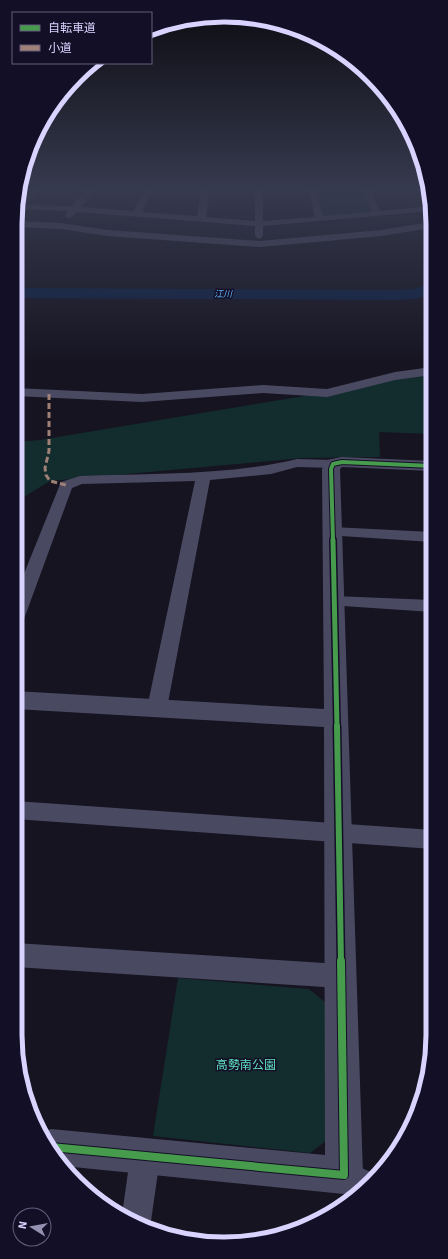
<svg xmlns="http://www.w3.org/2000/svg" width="448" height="1259" font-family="Signika,'Noto Sans JP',sans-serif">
  <rect width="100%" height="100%" fill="#161421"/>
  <g fill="#132c2d">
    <polygon points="316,192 363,192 373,211 370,213 328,217 322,216"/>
    <polygon points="432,372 432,434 379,432 380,457 302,458 50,481 19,500 15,500 15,442 40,440 310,395"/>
    <polygon points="178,978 309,989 327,1004 330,1138 310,1153 153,1136"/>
  </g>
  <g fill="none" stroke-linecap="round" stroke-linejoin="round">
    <polygon fill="#0d2144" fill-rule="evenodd" points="431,284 431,295 414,299 397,300 15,298 15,288 397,290 413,289"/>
    <g fill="#4a4962" fill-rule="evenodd">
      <polygon points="33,188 41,188 25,205 72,206 88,188 96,188 81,207 134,211 145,188 153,188 142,212 197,216 202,188 210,188 206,217 255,221 255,188 263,188 263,221 315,217 308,188 316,188 323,216 372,212 362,188 370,188 380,211 431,206 431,211 263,226 263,236 259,239 255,236 255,226 77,212 69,219 65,216 68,211 17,209 18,203"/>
      <polygon points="415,188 423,188 431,199 431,206 428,206"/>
      <polygon points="15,221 61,223 108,230 260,241 381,230 431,222 431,228 381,236 260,247 108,236 61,229 15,227"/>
      <polygon points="432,367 432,375 395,380 327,397 263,393 142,402 15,396 15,388 142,394 263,385 327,389 395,372"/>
      <path d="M 297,459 L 333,460 L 338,461 L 340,464 L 338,467 L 333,468 L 297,467 L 271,474 L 210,480 L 167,708 L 164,713 L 157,715 L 150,713 L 147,708 L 195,481 L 82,484 L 72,488 L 24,619 L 21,623 L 15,625 L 15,596 L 61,482 L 80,476 C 152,473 227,476 297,459 Z"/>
      <polygon points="332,527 432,532 432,542 326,535 324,532 326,529"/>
      <polygon points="334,596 432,600 432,612 328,605 325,601 328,597"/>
      <polygon points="15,801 433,830 433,849 15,819"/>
      <polygon points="15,943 340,964 349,967 353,976 349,985 340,988 15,967"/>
      <polygon points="145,1143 156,1147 160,1158 150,1228 131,1222 122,1215 130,1158 134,1147"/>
      <polygon points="344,1160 375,1174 353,1196 333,1186 329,1175 333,1164"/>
    </g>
    <polygon fill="#4a4962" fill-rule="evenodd" points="342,457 432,461 432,471 342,467 340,469 363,1175 357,1188 344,1194 63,1166 42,1133 51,1129 325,1155 324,727 15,709 15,691 324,709 322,469 327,460"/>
    <polyline stroke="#9e8076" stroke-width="3" stroke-dasharray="6 3" stroke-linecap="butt" points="49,394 49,451 45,468 46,475 50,481 66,485"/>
    <defs>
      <polyline id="cycleway-far3" points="333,541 331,469 333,464 342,462 432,466"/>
      <polyline id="cycleway-far2" points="333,540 337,727"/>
      <polyline id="cycleway-far1" points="337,726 341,962"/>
      <polyline id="cycleway" points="51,1147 344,1175 341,961"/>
    </defs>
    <use href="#cycleway-far3" stroke="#130f26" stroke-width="6"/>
    <use href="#cycleway-far2" stroke="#130f26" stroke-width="8"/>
    <use href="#cycleway-far1" stroke="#130f26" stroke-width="9"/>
    <use href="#cycleway" stroke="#130f26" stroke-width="10"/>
    <use href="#cycleway-far3" stroke="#469c4c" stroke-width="4"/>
    <use href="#cycleway-far2" stroke="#469c4c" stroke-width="5"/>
    <use href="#cycleway-far1" stroke="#469c4c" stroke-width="6"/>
    <use href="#cycleway" stroke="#469c4c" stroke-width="8"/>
  </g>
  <linearGradient id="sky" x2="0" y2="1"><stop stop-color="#0c0b12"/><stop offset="0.52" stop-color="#363a4e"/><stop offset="1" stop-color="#363a4e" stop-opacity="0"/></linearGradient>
  <rect width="448" height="364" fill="url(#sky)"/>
  <g text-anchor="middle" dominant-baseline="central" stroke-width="3" stroke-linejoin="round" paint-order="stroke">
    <g font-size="9" font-style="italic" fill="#62b6ff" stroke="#130f26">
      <text x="223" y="294">江川</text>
    </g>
    <g font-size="12" fill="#5fe0c0" stroke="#130f26">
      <text x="246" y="1065">高勢南公園</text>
    </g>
  </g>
  <path d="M0 0H448V1259H0ZM224 22H224A202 202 0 0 1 426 224V1035A202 202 0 0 1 224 1237H224A202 202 0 0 1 22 1035V224A202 202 0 0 1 224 22Z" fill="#130f26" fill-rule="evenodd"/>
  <path fill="none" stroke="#d9d4ff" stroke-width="5" d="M224 22H224A202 202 0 0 1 426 224V1035A202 202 0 0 1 224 1237H224A202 202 0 0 1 22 1035V224A202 202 0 0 1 224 22Z"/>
  <rect x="12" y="12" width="140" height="52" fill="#130f26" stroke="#625e7d"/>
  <rect x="20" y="25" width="20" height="6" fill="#469c4c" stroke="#625e7d"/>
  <text x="48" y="32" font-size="12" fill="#d9d4ff">自転車道</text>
  <rect x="20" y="45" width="20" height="6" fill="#9e8076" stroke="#625e7d"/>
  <text x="48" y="52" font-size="12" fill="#d9d4ff">小道</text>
  <g transform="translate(32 1227) rotate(281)"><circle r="19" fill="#130f26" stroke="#625e7d"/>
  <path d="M0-3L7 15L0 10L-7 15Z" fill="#9591b1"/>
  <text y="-6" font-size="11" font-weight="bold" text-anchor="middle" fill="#d9d4ff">N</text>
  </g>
</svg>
